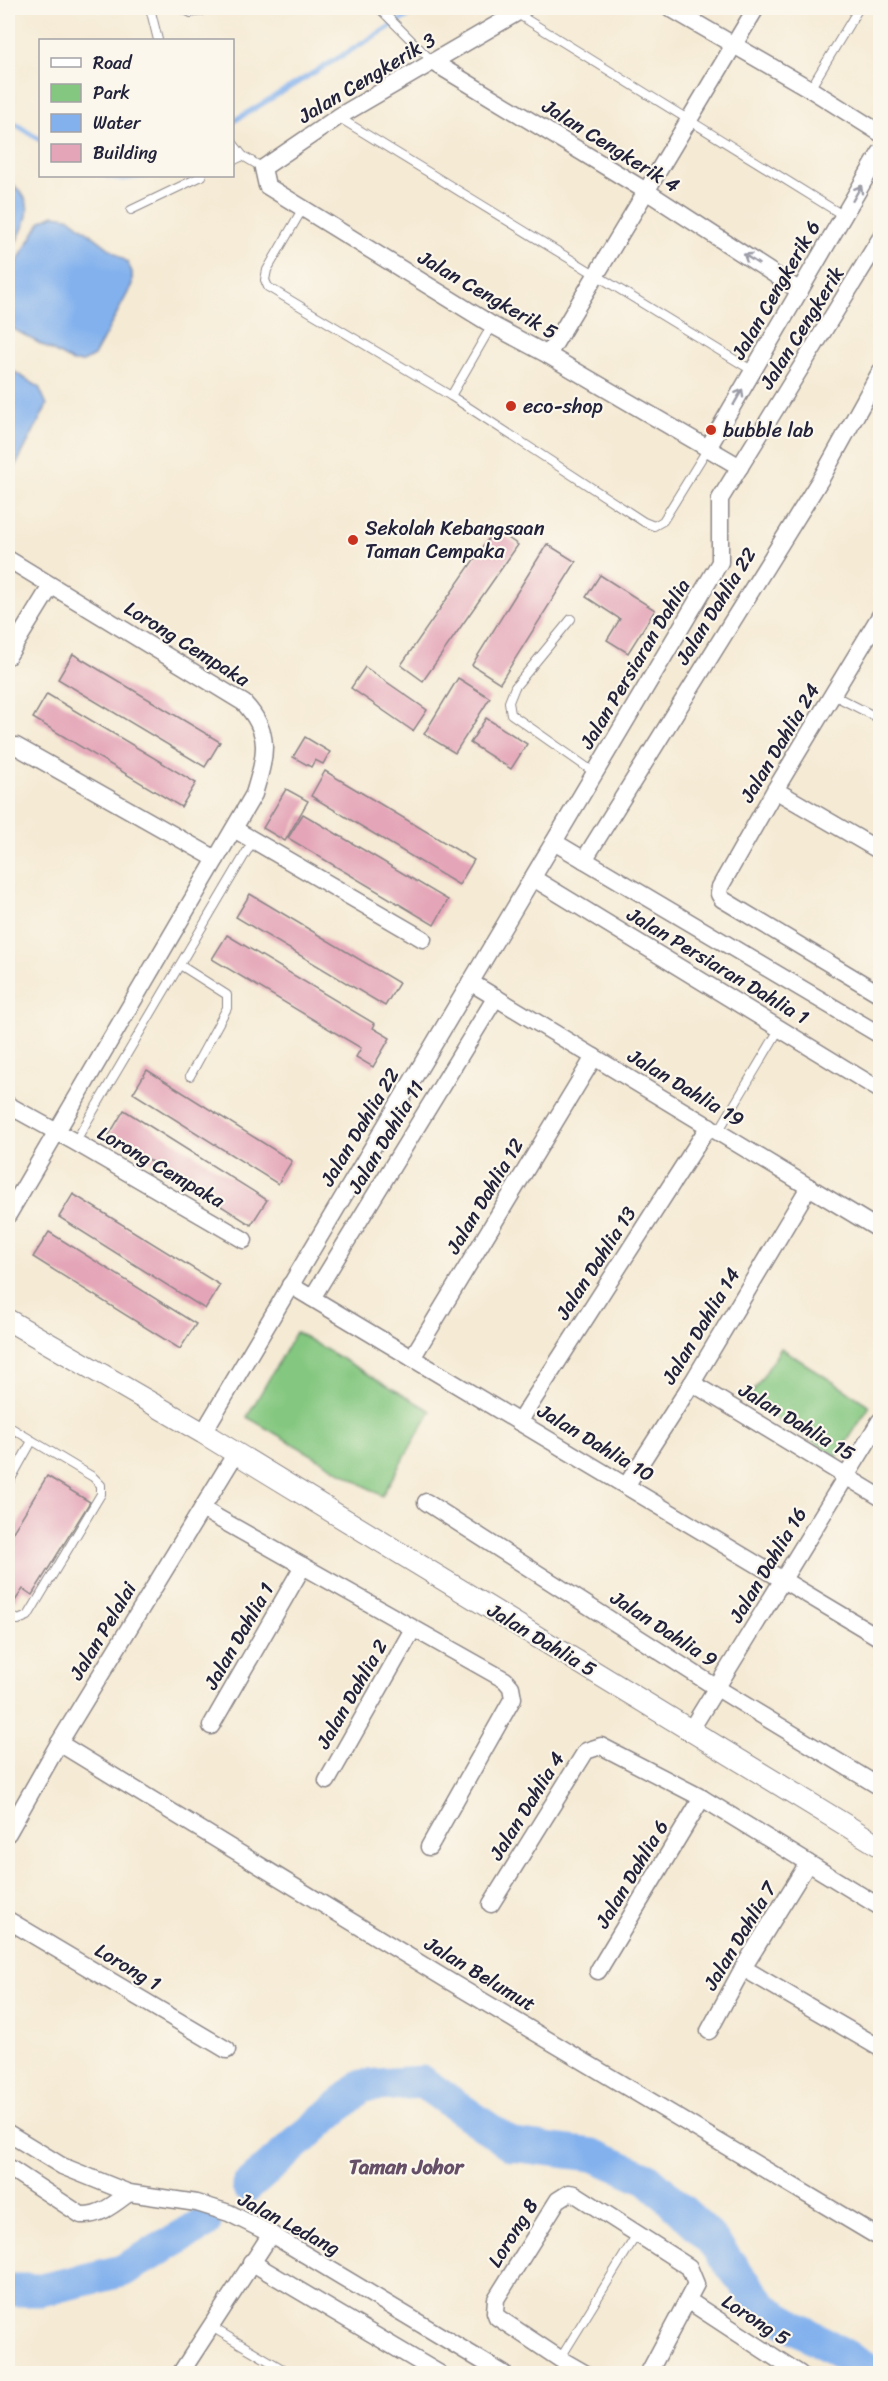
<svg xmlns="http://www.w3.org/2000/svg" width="888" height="2381" font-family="Sriracha,sans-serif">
  <rect width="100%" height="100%" fill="#fbf7ec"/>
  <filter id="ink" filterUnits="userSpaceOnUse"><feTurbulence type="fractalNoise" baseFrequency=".0167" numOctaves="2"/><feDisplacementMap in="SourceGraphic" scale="12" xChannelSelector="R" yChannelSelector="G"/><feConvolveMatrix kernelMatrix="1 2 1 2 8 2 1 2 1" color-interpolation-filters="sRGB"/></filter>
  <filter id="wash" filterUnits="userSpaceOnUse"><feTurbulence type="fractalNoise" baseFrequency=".008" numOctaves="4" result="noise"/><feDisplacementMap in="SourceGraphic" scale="24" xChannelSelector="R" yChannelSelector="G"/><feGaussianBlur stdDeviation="1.35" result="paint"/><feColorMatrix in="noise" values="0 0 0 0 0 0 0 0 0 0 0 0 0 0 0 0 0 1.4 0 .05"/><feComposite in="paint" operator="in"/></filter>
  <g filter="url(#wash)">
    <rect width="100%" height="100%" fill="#f5ead4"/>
    <g fill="#84c780" stroke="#53745e" stroke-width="1.5">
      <polygon points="296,1332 431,1411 382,1496 247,1417"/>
      <polygon points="781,1348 870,1406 837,1457 748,1400"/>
    </g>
    <g fill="#82b1ed" stroke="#526a94" stroke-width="1.5">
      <path d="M 8,182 C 44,203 22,229 8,256 Z"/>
      <polygon points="54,215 68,217 127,262 132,272 132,285 94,356 83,362 73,362 8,326 8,277 41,221"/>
      <polygon points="8,368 39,387 47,405 8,481"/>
    </g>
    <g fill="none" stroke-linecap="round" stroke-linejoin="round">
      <g stroke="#82b1ed" stroke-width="5">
        <polyline points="8,119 40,140"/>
        <polyline points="232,122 421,8"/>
        <polyline points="107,176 123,179 144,176"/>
      </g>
      <g stroke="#82b1ed" stroke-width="33">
        <polyline points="248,2186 362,2086 422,2082 512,2145 593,2155 648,2179 705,2232 765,2309 877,2374"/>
        <polyline points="8,2290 41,2290 122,2271 205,2223"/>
      </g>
    </g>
    <g id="blocks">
      <g fill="#e4a5b8">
        <polygon points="495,529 518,545 423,681 401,665"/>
        <polygon points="547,544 576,562 500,683 472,665"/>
        <polygon points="600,575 655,610 628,653 607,640 620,619 586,597"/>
        <polygon points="73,654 220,742 205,767 58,679"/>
        <polygon points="365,667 427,710 413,731 351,688"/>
        <polygon points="458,678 490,698 455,753 424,734"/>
        <polygon points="47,694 196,783 181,807 33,718"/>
        <polygon points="486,718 527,744 511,769 470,743"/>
        <polygon points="305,737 330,752 323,764 315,760 311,767 293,757"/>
        <polygon points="325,771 474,860 459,885 311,796"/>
        <polygon points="286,789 308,801 285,841 263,828"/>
        <polygon points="303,814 448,900 434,925 288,838"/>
        <polygon points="250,894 399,983 385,1006 236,917"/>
        <polygon points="227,935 375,1024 373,1028 390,1038 373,1067 356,1057 361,1048 212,959"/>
        <polygon points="147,1070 292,1161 278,1184 133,1093"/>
        <polygon points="124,1110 267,1200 251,1225 109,1135"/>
        <polygon points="73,1194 220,1285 205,1309 59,1217"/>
        <polygon points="49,1232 196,1324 180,1349 33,1257"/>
        <polygon points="47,1476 90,1502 32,1595 23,1589 15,1601 8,1597 8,1540"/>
      </g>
    </g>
  </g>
  <g filter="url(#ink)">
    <use href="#blocks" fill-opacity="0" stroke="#8c8688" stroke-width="1.5"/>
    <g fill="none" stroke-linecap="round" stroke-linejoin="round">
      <defs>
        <g id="service">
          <polyline points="150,8 158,40"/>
          <polyline points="181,8 191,13 214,8"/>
          <polyline points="379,8 433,62"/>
          <polyline points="516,13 844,216"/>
          <polyline points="810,89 859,8"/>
          <polyline points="338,117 753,371"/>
          <polyline points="232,142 243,156 263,168"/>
          <polyline points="232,161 243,156"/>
          <polyline points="303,208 267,270 265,280 268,287 451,396 644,522 654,526 663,521 708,448"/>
          <polyline points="131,210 202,176"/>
          <polyline points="451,396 492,325"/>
          <polyline points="571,619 515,687 509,702 511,714 595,773"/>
          <polyline points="833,695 880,719"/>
          <polyline points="180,965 227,995 227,1008 190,1076"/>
          <polyline points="718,1132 780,1028"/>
          <polyline points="75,1142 253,841"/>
          <polyline points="8,1426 93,1477 101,1485 101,1494 28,1616 18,1620 8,1614"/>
          <polyline points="8,1484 32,1441"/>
          <polyline points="210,2326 291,2374"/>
          <polyline points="560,2359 637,2234"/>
        </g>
        <g id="minor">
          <polyline points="525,8 338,117 263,168 267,186 492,325 548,355 740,467"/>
          <polyline points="670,8 810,89 880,133"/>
          <polyline points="433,62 646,191 800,291"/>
          <polyline points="548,355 756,8"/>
          <polyline points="708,448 880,153"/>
          <path d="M 8,559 L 244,703 C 273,734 265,757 254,794 L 8,1215"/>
          <polyline points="880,616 775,790 720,887 719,894 722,899 880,994"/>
          <polyline points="8,656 51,586"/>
          <polyline points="16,746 216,859"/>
          <polyline points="775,790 880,851"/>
          <polyline points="234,829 423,939"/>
          <polyline points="554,842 880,1035"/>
          <polyline points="584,860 822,477 880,372"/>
          <polyline points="533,878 880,1090"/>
          <polyline points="470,982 880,1230"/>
          <polyline points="8,1105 75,1142 244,1240"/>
          <polyline points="290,1285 880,1638"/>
          <polyline points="312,1298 496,997"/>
          <polyline points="412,1358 594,1057"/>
          <polyline points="692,1383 880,1497"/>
          <polyline points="519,1422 709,1126"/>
          <polyline points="203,1433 720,562 720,499 880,239"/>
          <polyline points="626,1486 692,1383 809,1187"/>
          <polyline points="426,1502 717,1688 880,1787"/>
          <polyline points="202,1509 505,1680 511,1687 513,1698 429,1847"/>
          <polyline points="211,1726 303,1566"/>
          <polyline points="690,1731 880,1421"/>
          <polyline points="59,1743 444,1978 880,2238"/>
          <polyline points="327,1781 413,1629"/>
          <polyline points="8,1833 59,1743 236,1453"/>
          <polyline points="491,1904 586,1751 601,1746 702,1798 880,1907"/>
          <polyline points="8,1920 227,2050"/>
          <polyline points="743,1968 880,2048"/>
          <polyline points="598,1971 702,1798"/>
          <polyline points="709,2031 743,1968 808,1863"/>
          <polyline points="8,2133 62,2166 129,2193 197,2203 229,2213 271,2234 504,2374"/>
          <path d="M 8,2167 L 81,2215 C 101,2216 114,2204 129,2193"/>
          <polyline points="251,2262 440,2374"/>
          <polyline points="689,2301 800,2374"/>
          <polyline points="180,2374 271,2234"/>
          <polyline points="586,2374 560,2359 497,2317 495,2312 496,2299 558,2200 569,2193 575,2194 689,2267 696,2284 648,2374"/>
        </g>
        <polyline id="tertiary" points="8,1320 203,1433 880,1846"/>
      </defs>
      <use href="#service" stroke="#8c8688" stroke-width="10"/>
      <use href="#minor" stroke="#8c8688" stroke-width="19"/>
      <use href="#tertiary" stroke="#8c8688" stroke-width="23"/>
      <use href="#service" stroke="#fff" stroke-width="8"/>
      <use href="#minor" stroke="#fff" stroke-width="16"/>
      <use href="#tertiary" stroke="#fff" stroke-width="21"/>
    </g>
    <defs><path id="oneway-shaft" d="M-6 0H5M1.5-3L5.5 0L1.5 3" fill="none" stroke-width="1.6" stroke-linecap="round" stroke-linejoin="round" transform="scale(1.5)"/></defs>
    <g stroke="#9c9ca7">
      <use href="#oneway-shaft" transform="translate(857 193) rotate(-60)"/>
      <use href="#oneway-shaft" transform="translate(751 259) rotate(-147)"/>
      <use href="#oneway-shaft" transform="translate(738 397) rotate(-60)"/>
    </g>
  </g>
  <g fill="#c8321e" stroke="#fbf7ec" stroke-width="2">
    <circle cx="511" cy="406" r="6"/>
    <circle cx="711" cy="430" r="6"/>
    <circle cx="353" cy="540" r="6"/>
  </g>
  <g text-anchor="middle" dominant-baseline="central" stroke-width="4.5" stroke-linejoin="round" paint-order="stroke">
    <g font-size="20" fill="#22223b" stroke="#fbf7ec">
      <text transform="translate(367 78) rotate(-31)">Jalan Cengkerik 3</text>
      <text transform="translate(611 146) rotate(32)">Jalan Cengkerik 4</text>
      <text transform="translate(776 290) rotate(-60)">Jalan Cengkerik 6</text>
      <text transform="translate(488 295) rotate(30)">Jalan Cengkerik 5</text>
      <text transform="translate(802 328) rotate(-58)">Jalan Cengkerik</text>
      <text transform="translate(716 606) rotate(-58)">Jalan Dahlia 22</text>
      <text transform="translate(187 644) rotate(32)">Lorong Cempaka</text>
      <text transform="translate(635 664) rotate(-59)">Jalan Persiaran Dahlia</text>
      <text transform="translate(780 743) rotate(-59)">Jalan Dahlia 24</text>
      <text transform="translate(718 966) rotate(31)">Jalan Persiaran Dahlia 1</text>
      <text transform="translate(686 1088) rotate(31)">Jalan Dahlia 19</text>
      <text transform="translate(360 1127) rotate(-59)">Jalan Dahlia 22</text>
      <text transform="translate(386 1137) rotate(-59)">Jalan Dahlia 11</text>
      <text transform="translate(161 1167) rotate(30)">Lorong Cempaka</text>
      <text transform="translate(485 1196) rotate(-59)">Jalan Dahlia 12</text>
      <text transform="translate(596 1263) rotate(-57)">Jalan Dahlia 13</text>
      <text transform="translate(701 1326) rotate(-59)">Jalan Dahlia 14</text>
      <text transform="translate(797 1422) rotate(31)">Jalan Dahlia 15</text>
      <text transform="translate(596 1443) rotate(31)">Jalan Dahlia 10</text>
      <text transform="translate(768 1565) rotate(-59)">Jalan Dahlia 16</text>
      <text transform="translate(664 1629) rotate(33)">Jalan Dahlia 9</text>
      <text transform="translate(103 1631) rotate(-59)">Jalan Pelalai</text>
      <text transform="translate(239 1636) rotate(-60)">Jalan Dahlia 1</text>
      <text transform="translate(542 1640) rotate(31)">Jalan Dahlia 5</text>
      <text transform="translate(352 1694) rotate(-60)">Jalan Dahlia 2</text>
      <text transform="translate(527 1806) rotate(-58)">Jalan Dahlia 4</text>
      <text transform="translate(632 1874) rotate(-59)">Jalan Dahlia 6</text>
      <text transform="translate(740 1936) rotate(-59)">Jalan Dahlia 7</text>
      <text transform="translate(128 1967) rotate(31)">Lorong 1</text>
      <text transform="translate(480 1974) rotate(31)">Jalan Belumut</text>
      <text transform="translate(289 2224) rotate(28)">Jalan Ledang</text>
      <text transform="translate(513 2233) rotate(-58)">Lorong 8</text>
      <text transform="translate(756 2320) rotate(33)">Lorong 5</text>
    </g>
    <g font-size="20" fill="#22223b" stroke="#fbf7ec" text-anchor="start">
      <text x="523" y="406">eco-shop</text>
      <text x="723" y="430">bubble lab</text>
      <text x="365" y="528">Sekolah Kebangsaan<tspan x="365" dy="23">Taman Cempaka</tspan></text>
    </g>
    <g font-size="21" font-weight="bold" fill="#665067" stroke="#fbf7ec">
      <text x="406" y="2167">Taman Johor</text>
    </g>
  </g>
  <rect width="888" height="2381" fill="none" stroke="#fbf7ec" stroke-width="30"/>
  <rect x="39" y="39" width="195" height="138" fill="#fbf7ec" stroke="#a4a2a5" stroke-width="1.5"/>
  <rect x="51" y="58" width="30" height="9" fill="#ffffff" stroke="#a4a2a5" stroke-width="1.5"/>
  <text x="93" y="69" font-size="18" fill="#22223b">Road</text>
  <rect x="51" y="84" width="30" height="18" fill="#84c780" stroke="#a4a2a5" stroke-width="1.5"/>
  <text x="93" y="99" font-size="18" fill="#22223b">Park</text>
  <rect x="51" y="114" width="30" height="18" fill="#82b1ed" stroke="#a4a2a5" stroke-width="1.5"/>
  <text x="93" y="129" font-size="18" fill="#22223b">Water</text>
  <rect x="51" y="144" width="30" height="18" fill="#e4a5b8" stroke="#a4a2a5" stroke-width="1.5"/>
  <text x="93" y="159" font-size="18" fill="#22223b">Building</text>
</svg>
